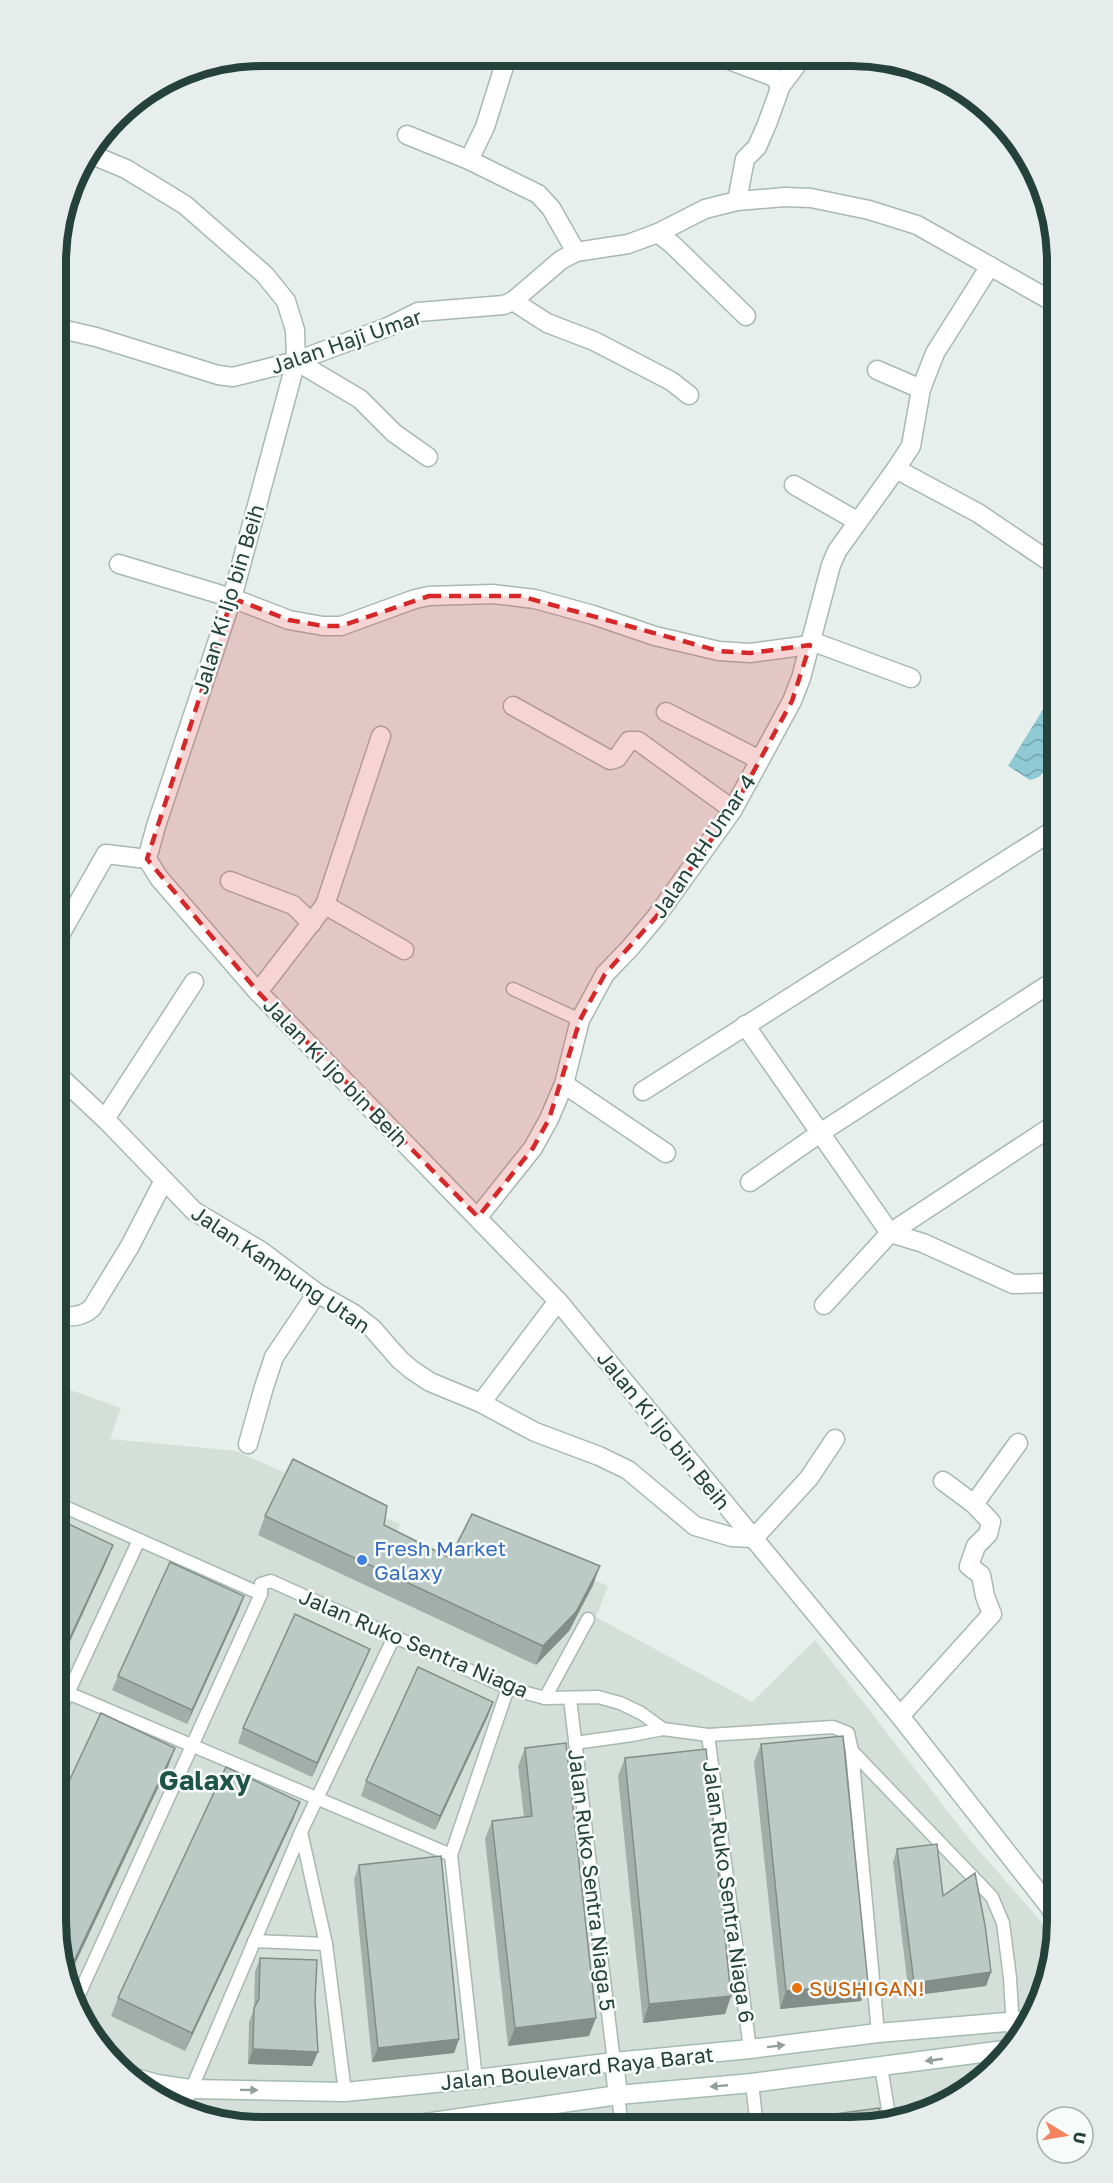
<svg xmlns="http://www.w3.org/2000/svg" width="1113" height="2183" font-family="'Golos Text',sans-serif">
  <defs>
    <pattern id="water-waves" width="16" height="10" patternUnits="userSpaceOnUse" patternTransform="scale(1.5)"><rect width="16" height="10" fill="#8ec9d4"/><path d="M0 5q4-4 8 0t8 0" fill="none" stroke="#74a5ad"/></pattern>
  </defs>
  <rect width="100%" height="100%" fill="#e6efeb"/>
  <polygon fill="#d4dfda" points="56,1385 121,1408 110,1439 236,1451 400,1524 390,1549 440,1572 466,1524 608,1586 596,1617 752,1702 815,1640 970,1840 1051,1933 1055,1943 1042,2000 1015,2047 966,2092 917,2117 851,2127 235,2126 183,2112 126,2076 66,1987 56,1921"/>
  <path fill="url(#water-waves)" d="M 1055,702 L 1057,702 L 1057,739 C 1043,752 1055,775 1030,780 L 1008,766 L 1044,708 Z"/>
  <g fill="none" stroke-linecap="round" stroke-linejoin="round">
    <defs>
      <g id="service">
        <polyline points="513,989 580,1020"/>
        <polyline points="56,1503 261,1594 261,1584 271,1581 508,1688 545,1698 598,1697 620,1703 641,1713 663,1729 708,1735 833,1727 848,1733 852,1751 878,2033"/>
        <polyline points="68,1693 451,1855"/>
        <polyline points="545,1698 588,1619"/>
        <polyline points="570,1699 614,2062"/>
        <polyline points="56,1719 139,1540"/>
        <polyline points="708,1735 750,2049"/>
        <polyline points="575,1743 632,1735 663,1729"/>
        <polyline points="852,1751 992,1897 1003,1923 1010,1978 1014,2047"/>
        <polyline points="301,1832 326,1944 345,2092"/>
        <polyline points="254,1941 326,1944"/>
        <polyline points="76,2001 261,1594"/>
        <polyline points="881,2067 890,2121"/>
        <polyline points="476,2079 451,1855 508,1688"/>
        <polyline points="752,2083 757,2127"/>
        <polyline points="618,2095 622,2127"/>
        <polyline points="182,2111 301,1832 394,1637"/>
      </g>
      <g id="minor">
        <polyline points="724,58 774,77 779,83 779,91 767,124 757,147 745,159 737,201"/>
        <polyline points="780,87 801,59"/>
        <polyline points="407,135 469,160 538,194 551,208 576,252"/>
        <polyline points="469,160 485,127 507,57"/>
        <polyline points="658,233 673,245 746,316"/>
        <polyline points="513,301 547,323 594,341 671,381 689,395"/>
        <polyline points="57,328 96,337 218,375 233,377 296,361 388,327 418,312 504,305 513,301 561,260 576,252 628,244 658,233 705,209 737,201 785,197 811,198 869,210 917,225 1057,304"/>
        <polyline points="296,361 360,399 394,433 428,457"/>
        <polyline points="877,370 921,389"/>
        <polyline points="896,469 978,513 1046,559"/>
        <polyline points="794,485 857,521"/>
        <polyline points="119,564 232,598 289,620 323,626 341,626 415,599 429,596 493,594 535,599 593,615 655,636 719,651 750,653 810,645"/>
        <polyline points="811,641 911,678"/>
        <polyline points="513,706 610,760 617,758 629,741 638,741 725,804 732,811"/>
        <polyline points="666,712 760,760"/>
        <polyline points="230,881 293,905 312,923"/>
        <polyline points="325,905 381,736"/>
        <polyline points="57,940 106,854 147,859"/>
        <polyline points="258,992 325,905 404,950"/>
        <polyline points="745,1025 890,1233 923,1243 1013,1284 1045,1283 1057,1290"/>
        <polyline points="56,1073 107,1121 194,1211 261,1251 317,1293 354,1314 372,1328 400,1360 412,1370 430,1382 481,1403 535,1432 599,1456 628,1470 695,1526 732,1537 753,1538"/>
        <polyline points="564,1084 666,1153"/>
        <polyline points="643,1091 1057,828"/>
        <polyline points="105,1119 194,982"/>
        <polyline points="750,1182 820,1133 1057,979"/>
        <polyline points="478,1217 533,1148 549,1119 564,1084 580,1020 605,974 630,948 656,917 732,811 754,771 792,701 801,678 831,565 837,551 896,469 911,446 921,389 935,353 990,266"/>
        <polyline points="824,1305 890,1233 1057,1123"/>
        <path d="M 56,1315 C 69,1318 82,1317 92,1308 L 130,1246 L 164,1180"/>
        <polyline points="481,1403 558,1301"/>
        <polyline points="248,1444 264,1387 274,1357 317,1293"/>
        <polyline points="974,1504 1018,1443"/>
        <polyline points="753,1539 809,1478 835,1439"/>
        <polyline points="900,1716 992,1614 985,1596 981,1575 969,1566 976,1546 988,1534 991,1522 974,1504 943,1481"/>
        <polyline points="1057,1811 1054,1805 1057,1789"/>
      </g>
      <polyline id="tertiary" points="90,154 126,169 185,205 265,275 286,301 295,330 296,361 232,598 156,826 147,859 159,878 258,992 558,1301 900,1716 1049,1906 1057,1920"/>
      <g id="secondary">
        <polyline points="614,2062 618,2095"/>
        <polyline points="125,2075 157,2084 190,2089 345,2092 476,2079 614,2062 750,2049 878,2033 1030,2020"/>
        <polyline points="405,2126 618,2095 752,2083 1012,2049"/>
      </g>
    </defs>
    <use href="#service" stroke="#a8b8b2" stroke-width="15"/>
    <use href="#minor" stroke="#a8b8b2" stroke-width="21"/>
    <use href="#tertiary" stroke="#a8b8b2" stroke-width="21"/>
    <use href="#secondary" stroke="#a4bbb3" stroke-width="21"/>
    <use href="#service" stroke="#fff" stroke-width="12"/>
    <use href="#minor" stroke="#fff" stroke-width="18"/>
    <use href="#tertiary" stroke="#fff" stroke-width="18"/>
    <use href="#secondary" stroke="#fff" stroke-width="18"/>
  </g>
  <g fill="#a1aea9">
    <polygon points="265,1516 384,1525 450,1558 593,1585 569,1631 536,1665 258,1535"/>
    <polygon points="239,1610 187,1724 112,1690 118,1676"/>
    <polygon points="364,1663 312,1777 238,1743 243,1728"/>
    <polygon points="493,1702 488,1716 435,1830 361,1796 366,1781"/>
    <polygon points="761,1744 868,1983 861,2001 780,2009 754,1762"/>
    <polygon points="525,1748 589,2036 508,2046 485,1839 492,1821 524,1817 518,1766"/>
    <polygon points="625,1758 731,1996 725,2014 643,2023 618,1776"/>
    <polygon points="300,1802 293,1820 185,2051 111,2016 118,1998"/>
    <polygon points="897,1849 943,1896 991,1972 986,1986 909,1996 893,1862"/>
    <polygon points="359,1865 459,2039 454,2053 372,2062 354,1879"/>
    <polygon points="260,1958 312,2066 248,2064 249,2022 254,2009 255,1972"/>
    <polygon points="958,2096 928,2111 932,2099"/>
    <polygon points="798,2119 851,2127 795,2127"/>
  </g>
  <g fill="#838d89">
    <polygon points="113,1545 106,1563 56,1672 56,1668"/>
    <polygon points="600,1566 593,1585 569,1631 536,1665 543,1646"/>
    <polygon points="244,1596 239,1610 187,1724 192,1710"/>
    <polygon points="370,1649 364,1663 312,1777 317,1763"/>
    <polygon points="493,1702 488,1716 435,1830 440,1816"/>
    <polygon points="175,1748 168,1767 66,1983 65,1980"/>
    <polygon points="300,1802 293,1820 185,2051 192,2033"/>
    <polygon points="991,1972 986,1986 909,1996 914,1983"/>
    <polygon points="868,1983 861,2001 780,2009 786,1991"/>
    <polygon points="731,1996 725,2014 643,2023 649,2004"/>
    <polygon points="596,2018 589,2036 508,2046 515,2028"/>
    <polygon points="459,2039 454,2053 372,2062 378,2048"/>
    <polygon points="253,2049 318,2052 312,2066 248,2064"/>
  </g>
  <g fill="#bbcac4" stroke="#838d89" stroke-width="1.5">
    <polygon points="293,1459 387,1506 384,1525 450,1558 472,1514 600,1566 576,1612 543,1646 265,1516"/>
    <polygon points="56,1518 113,1545 56,1668"/>
    <polygon points="170,1562 244,1596 192,1710 118,1676"/>
    <polygon points="295,1614 370,1649 317,1763 243,1728"/>
    <polygon points="418,1667 493,1702 440,1816 366,1781"/>
    <polygon points="101,1713 175,1748 65,1980 56,1921 56,1809"/>
    <polygon points="843,1736 868,1983 786,1991 761,1744"/>
    <polygon points="566,1743 596,2018 515,2028 492,1821 532,1816 525,1748"/>
    <polygon points="706,1749 731,1996 649,2004 625,1758"/>
    <polygon points="226,1767 300,1802 192,2033 118,1998"/>
    <polygon points="937,1844 943,1896 975,1873 985,1925 991,1972 914,1983 897,1849"/>
    <polygon points="441,1856 459,2039 378,2048 359,1865"/>
    <polygon points="260,1958 317,1960 315,2000 318,2052 253,2049 254,2008 259,1999"/>
    <polygon points="958,2096 933,2109 932,2099"/>
    <polygon points="879,2108 881,2122 851,2127 800,2127 798,2119"/>
    <polygon points="745,2122 746,2127 712,2127"/>
  </g>
  <defs><path id="oneway-solid" d="M-6-.8H1V-3.2L6.5 0L1 3.2V.8H-6Z" transform="scale(1.5)"/></defs>
  <g fill="#92a09c">
    <use href="#oneway-solid" transform="translate(776 2046) rotate(-7)"/>
    <use href="#oneway-solid" transform="translate(934 2060) rotate(172)"/>
    <use href="#oneway-solid" transform="translate(719 2086) rotate(175)"/>
    <use href="#oneway-solid" transform="translate(249 2090) rotate(1)"/>
  </g>
  <path fill="#d62828" fill-opacity="0.2" stroke="#d62828" stroke-width="4.5" stroke-dasharray="12 8" stroke-linejoin="round" d="M 429,596 L 520,596 L 719,651 L 750,653 L 810,645 L 792,701 L 732,811 L 656,917 L 605,974 L 580,1020 L 549,1119 L 533,1148 L 478,1217 L 258,992 L 147,859 L 232,598 L 289,620 L 323,626 L 341,626 Z"/>
  <circle fill="#3f7fe0" stroke="#f7fbf9" stroke-width="2" cx="362" cy="1560" r="6"/>
  <circle fill="#e8710a" stroke="#f7fbf9" stroke-width="2" cx="797" cy="1988" r="6"/>
  <g text-anchor="middle" dominant-baseline="central" stroke-width="5" stroke-linejoin="round" paint-order="stroke">
    <g font-size="21" fill="#24423a" stroke="#f7fbf9">
      <text transform="translate(346 341) rotate(-19)">Jalan Haji Umar</text>
      <text transform="translate(228 599) rotate(-73)">Jalan Ki Ijo bin Beih</text>
      <text transform="translate(703 846) rotate(-56)">Jalan RH Umar 4</text>
      <text transform="translate(336 1072) rotate(46)">Jalan Ki Ijo bin Beih</text>
      <text transform="translate(281 1269) rotate(34)">Jalan Kampung Utan</text>
      <text transform="translate(664 1430) rotate(51)">Jalan Ki Ijo bin Beih</text>
      <text transform="translate(414 1643) rotate(23)">Jalan Ruko Sentra Niaga</text>
      <text transform="translate(592 1880) rotate(83)">Jalan Ruko Sentra Niaga 5</text>
      <text transform="translate(729 1892) rotate(82)">Jalan Ruko Sentra Niaga 6</text>
      <text transform="translate(577 2068) rotate(-6)">Jalan Boulevard Raya Barat</text>
    </g>
    <g font-size="21" fill="#366cbe" stroke="#f7fbf9" text-anchor="start">
      <text x="374" y="1548">Fresh Market<tspan x="374" dy="24">Galaxy</tspan></text>
    </g>
    <g font-size="21" fill="#c56008" stroke="#f7fbf9" text-anchor="start">
      <text x="809" y="1988">SUSHIGAN!</text>
    </g>
    <g font-size="27" font-weight="bold" fill="#1f5548" stroke="#f7fbf9">
      <text x="205" y="1780">Galaxy</text>
    </g>
  </g>
  <path d="M0 0H1113V2183H0ZM262 66H851A196 196 0 0 1 1047 262V1921A196 196 0 0 1 851 2117H262A196 196 0 0 1 66 1921V262A196 196 0 0 1 262 66Z" fill="#e6ecea" fill-rule="evenodd"/>
  <path fill="none" stroke="#24423a" stroke-width="8" d="M262 66H851A196 196 0 0 1 1047 262V1921A196 196 0 0 1 851 2117H262A196 196 0 0 1 66 1921V262A196 196 0 0 1 262 66Z"/>
  <g transform="translate(1065 2135) rotate(101)"><circle r="28" fill="#f7fbf9" stroke="#a3b1ad" stroke-width="1.5"/>
  <path d="M0-4.5L10 22L0 15L-10 22Z" fill="#f4845f"/>
  <text y="-9" font-size="16" font-weight="bold" text-anchor="middle" fill="#24423a">U</text>
  </g>
</svg>
